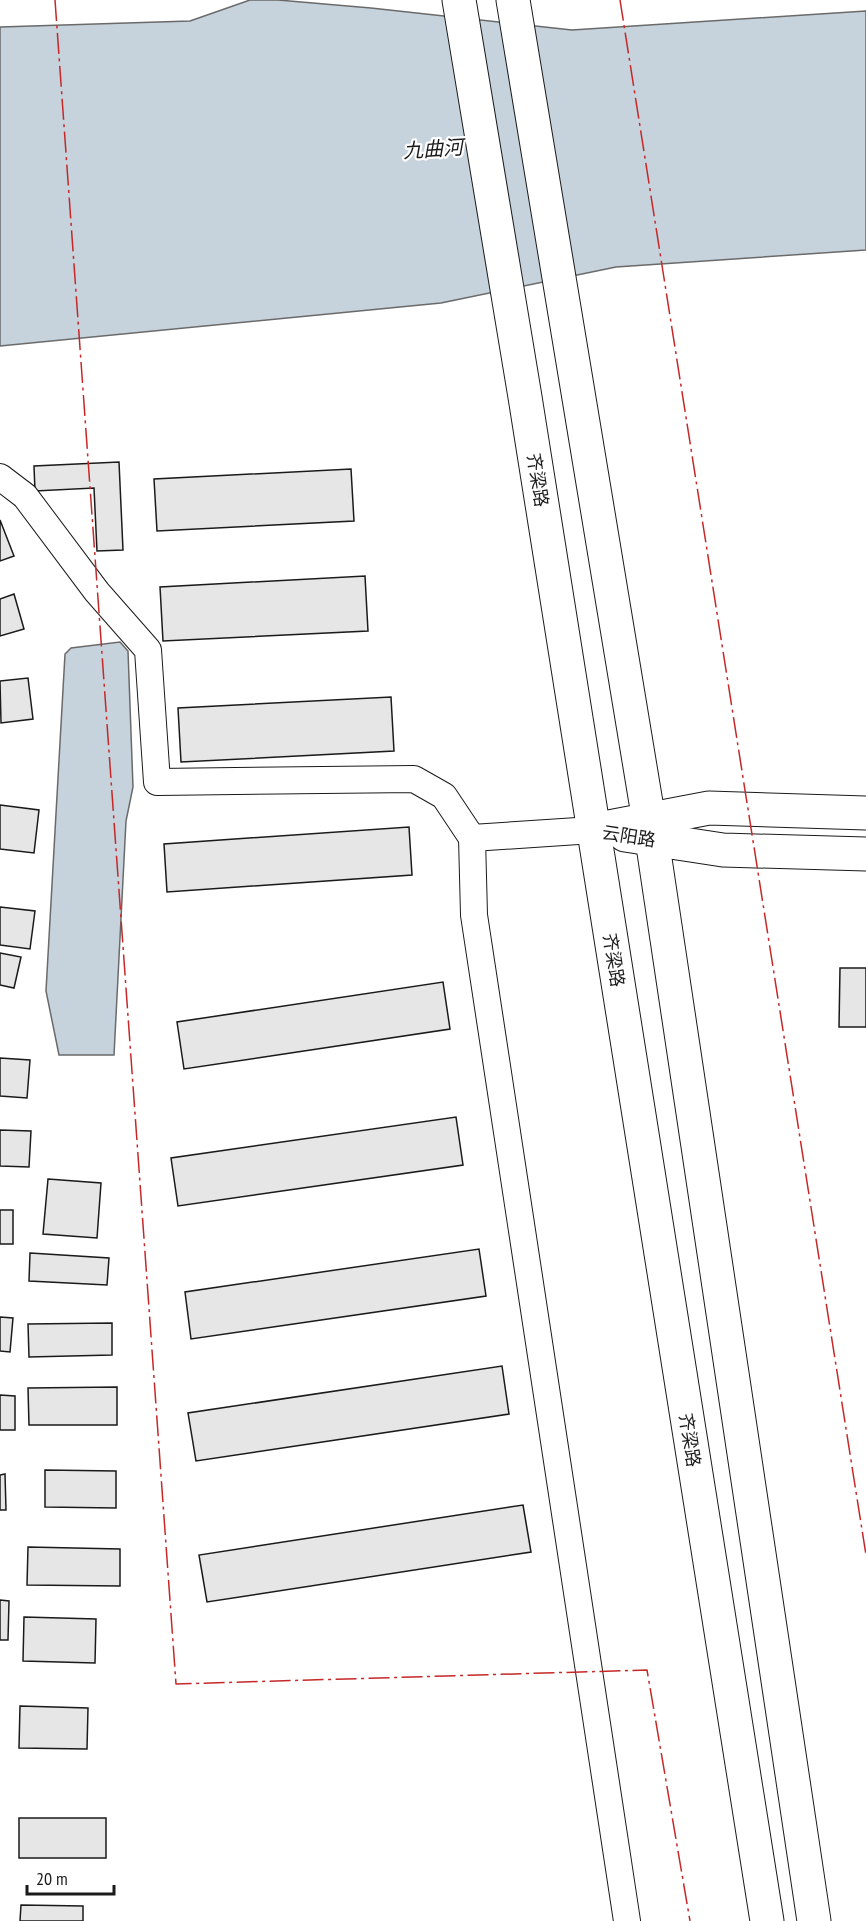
<svg xmlns="http://www.w3.org/2000/svg" width="866" height="1921" font-family="'PT Sans Narrow','Noto Sans SC',sans-serif">
  <rect width="100%" height="100%" fill="#fff"/>
  <g fill="#c6d2dc" stroke="#6a6a6a" stroke-width="1.5">
    <polygon points="250,0 278,0 371,8 572,30 866,11 866,250 616,267 441,303 0,346 0,27 190,21"/>
    <polygon points="120,642 128,651 133,787 126,821 114,1055 59,1055 46,991 65,654 71,648"/>
  </g>
  <g fill="#e6e6e6" stroke="#1a1a1a" stroke-width="1.5">
    <polygon points="119,462 123,550 97,551 94,488 35,491 34,466"/>
    <polygon points="351,469 354,521 157,531 154,479"/>
    <polygon points="0,520 14,556 0,561"/>
    <polygon points="365,576 368,631 163,641 160,587"/>
    <polygon points="14,594 24,629 0,636 0,599"/>
    <polygon points="28,678 33,719 1,723 0,681"/>
    <polygon points="391,697 394,751 181,762 178,708"/>
    <polygon points="0,805 39,810 34,853 0,849"/>
    <polygon points="409,827 412,875 167,892 164,844"/>
    <polygon points="0,907 35,911 30,949 0,945"/>
    <polygon points="0,953 21,957 14,988 0,985"/>
    <polygon points="840,968 866,968 866,1027 839,1027"/>
    <polygon points="443,982 450,1029 184,1069 177,1022"/>
    <polygon points="0,1058 30,1060 27,1098 0,1096"/>
    <polygon points="456,1117 463,1165 178,1206 171,1158"/>
    <polygon points="0,1130 31,1131 29,1167 0,1166"/>
    <polygon points="48,1179 101,1183 97,1238 43,1234"/>
    <rect x="0" y="1210" width="13" height="34"/>
    <polygon points="479,1249 486,1296 191,1339 185,1292"/>
    <polygon points="30,1253 109,1258 107,1285 29,1281"/>
    <polygon points="0,1317 13,1318 10,1352 0,1351"/>
    <polygon points="112,1323 112,1355 29,1357 28,1324"/>
    <polygon points="502,1366 509,1414 196,1461 188,1413"/>
    <polygon points="117,1387 117,1425 29,1425 28,1388"/>
    <polygon points="0,1395 15,1396 15,1430 0,1430"/>
    <polygon points="45,1470 116,1471 116,1508 45,1507"/>
    <polygon points="5,1474 6,1510 0,1510 0,1475"/>
    <polygon points="523,1505 531,1552 207,1602 199,1555"/>
    <polygon points="28,1547 120,1549 120,1586 27,1585"/>
    <polygon points="0,1600 9,1601 8,1640 0,1640"/>
    <polygon points="24,1617 96,1619 95,1663 23,1661"/>
    <polygon points="20,1706 88,1708 87,1749 19,1748"/>
    <rect x="19" y="1818" width="87" height="40"/>
    <polygon points="21,1905 83,1906 83,1921 20,1921"/>
  </g>
  <g fill="none" stroke-linecap="round" stroke-linejoin="round">
    <defs>
      <g id="minor">
        <polyline points="0,477 25,496 97,592 148,650 157,782 414,779 444,796 472,838"/>
        <polyline points="593,830 472,838 474,915 627,1921"/>
      </g>
      <g id="tertiary">
        <polyline points="593,830 709,808 866,813"/>
        <polyline points="625,835 723,850 866,854"/>
      </g>
      <g id="secondary">
        <polyline points="459,0 525,397 767,1921"/>
        <polyline points="513,0 652,839 814,1921"/>
      </g>
    </defs>
    <use href="#minor" stroke="#1a1a1a" stroke-width="28"/>
    <use href="#tertiary" stroke="#1a1a1a" stroke-width="35"/>
    <use href="#secondary" stroke="#1a1a1a" stroke-width="35"/>
    <use href="#minor" stroke="#fff" stroke-width="26"/>
    <use href="#tertiary" stroke="#fff" stroke-width="33"/>
    <use href="#secondary" stroke="#fff" stroke-width="33"/>
    <g stroke="#c62828" stroke-width="1.5" stroke-dasharray="21 4.5 3 4.5" stroke-linecap="butt">
      <polyline points="55,0 176,1684 647,1670 690,1921"/>
      <polyline points="620,0 866,1555"/>
    </g>
  </g>
  <g text-anchor="middle" dominant-baseline="central" stroke-width="4.5" stroke-linejoin="round" paint-order="stroke">
    <g font-size="18" fill="#1a1a1a" stroke="#fff">
      <text transform="translate(538 480) rotate(81)">齐梁路</text>
      <text transform="translate(629 836) rotate(9)">云阳路</text>
      <text transform="translate(614 960) rotate(81)">齐梁路</text>
      <text transform="translate(690 1440) rotate(81)">齐梁路</text>
    </g>
    <g font-size="20" font-style="italic" fill="#1a1a1a" stroke="#fff">
      <text transform="translate(433 149) rotate(-4)">九曲河</text>
    </g>
  </g>
  <path d="M27 1885v9h87v-9" fill="none" stroke="#1a1a1a" stroke-width="3"/>
  <text x="36" y="1885" font-size="18" fill="#1a1a1a" stroke="#ffffff" stroke-width="4.5" paint-order="stroke">20 m</text>
</svg>
